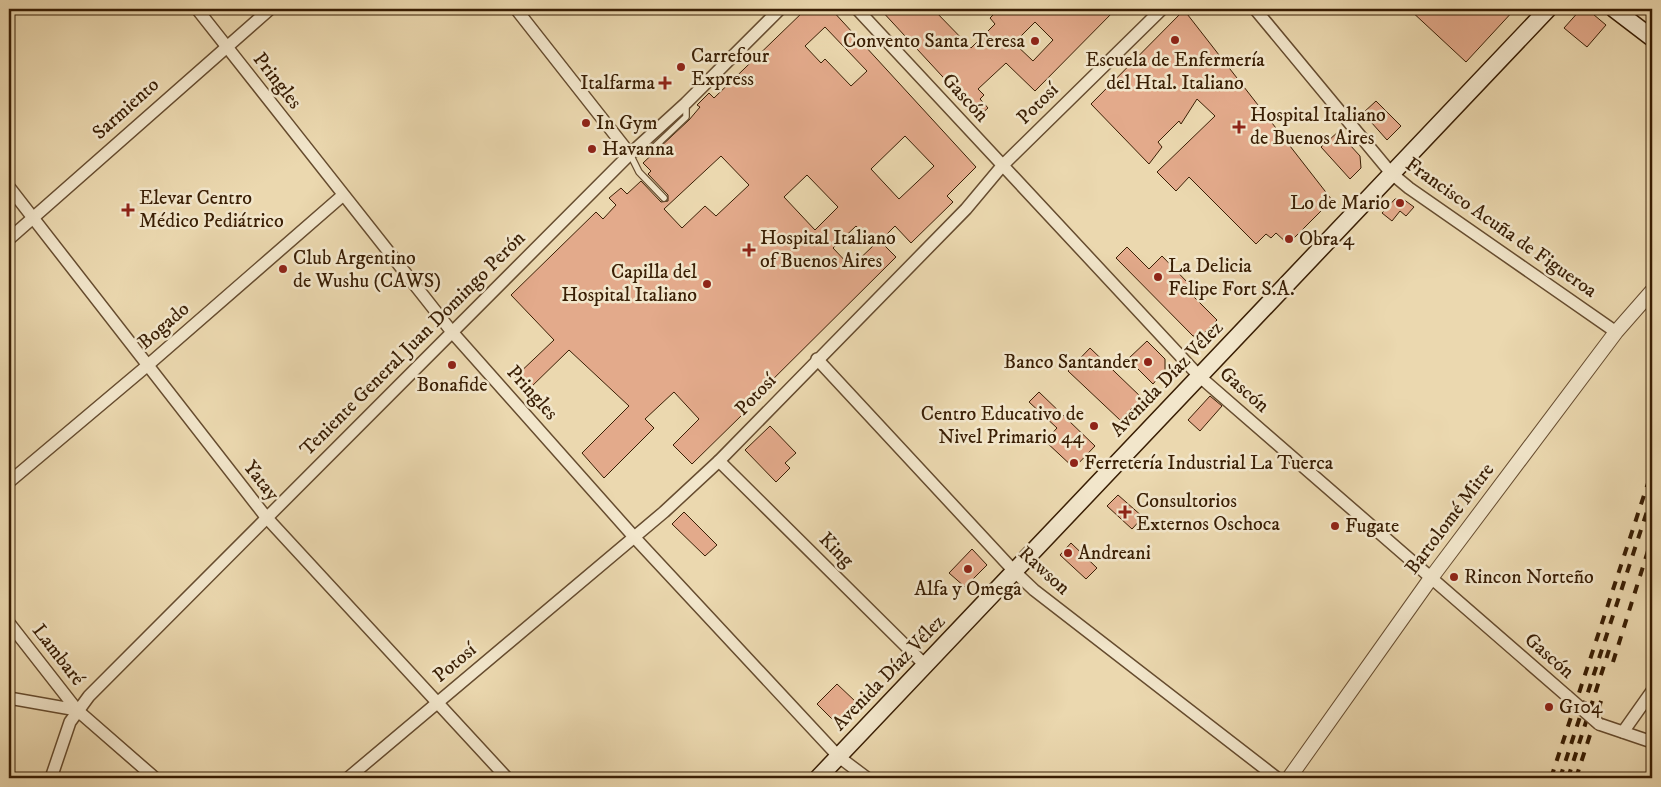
<svg xmlns="http://www.w3.org/2000/svg" width="1661" height="787" font-family="'IM FELL DW Pica',serif">
  <rect width="100%" height="100%" fill="#ebd8af"/>
  <filter id="stains"><feTurbulence type="fractalNoise" baseFrequency=".004" numOctaves="4"/><feColorMatrix values="0 0 0 0 .2 0 0 0 0 .09 0 0 0 0 .02 0 0 0 .5 -.17"/></filter>
  <radialGradient id="worn" r=".72"><stop offset=".6" stop-color="#630" stop-opacity="0"/><stop offset="1" stop-color="#630" stop-opacity=".3"/></radialGradient>
  <g fill="#e3aa8b" stroke="#391e04" fill-rule="evenodd">
    <path d="M 806,9 L 831,9 L 976,167 L 947,196 L 953,202 L 911,243 L 895,226 L 880,241 L 896,257 L 742,410 L 744,413 L 692,464 L 673,445 L 699,419 L 674,392 L 645,419 L 654,428 L 604,478 L 582,453 L 629,406 L 569,350 L 528,390 L 515,377 L 554,340 L 511,295 L 596,212 L 603,219 L 616,205 L 609,198 L 621,188 L 627,194 L 641,181 L 661,202 L 668,201 L 668,195 L 648,174 L 651,171 L 643,163 L 689,120 L 700,107 L 697,105 L 709,93 L 714,98 ZM 825,27 L 867,71 L 851,86 L 825,59 L 821,63 L 805,46 ZM 905,136 L 934,166 L 899,199 L 871,169 ZM 721,156 L 749,185 L 716,216 L 705,206 L 682,228 L 664,209 ZM 807,175 L 838,207 L 815,230 L 784,197 ZM 856,226 L 874,245 L 851,267 L 833,248 Z"/>
    <path d="M 880,9 L 933,9 L 971,48 L 995,24 L 990,18 L 999,9 L 1116,9 L 1035,91 L 1006,63 L 978,89 L 984,95 L 980,99 L 988,108 L 979,116 ZM 1035,22 L 1053,40 L 1033,61 L 1014,43 Z"/>
    <polygon points="1409,9 1515,9 1466,62"/>
    <polygon points="1581,9 1587,9 1606,25 1587,47 1564,28"/>
    <polygon points="1184,10 1332,200 1288,244 1276,233 1271,238 1266,234 1256,244 1189,177 1176,191 1157,172 1215,116 1197,99 1181,124 1179,121 1158,142 1162,147 1149,164 1091,104"/>
    <polygon points="1376,101 1401,126 1387,140 1363,113"/>
    <polygon points="1338,132 1360,156 1361,168 1350,179 1321,147"/>
    <polygon points="1395,199 1403,199 1414,207 1406,216 1400,211 1392,221 1382,213"/>
    <polygon points="1127,247 1149,269 1162,256 1189,284 1185,288 1217,320 1201,336 1193,336 1116,258"/>
    <polygon points="1147,341 1165,359 1165,370 1153,384 1128,359"/>
    <polygon points="1090,348 1142,398 1120,420 1068,371"/>
    <polygon points="1039,392 1095,446 1074,468 1045,441 1057,428 1029,402"/>
    <polygon points="1210,396 1222,406 1200,431 1188,420"/>
    <polygon points="770,426 796,453 785,463 790,468 776,482 745,450"/>
    <polygon points="1118,495 1143,517 1132,529 1107,506"/>
    <polygon points="684,512 717,545 705,556 672,524"/>
    <polygon points="1071,543 1097,568 1086,579 1060,555"/>
    <polygon points="972,549 987,565 965,587 949,573"/>
    <polygon points="837,684 856,702 838,720 833,720 817,704"/>
  </g>
  <g fill="none" stroke-linecap="round" stroke-linejoin="round">
    <defs>
      <polyline id="service" points="664,198 639,172 630,154 649,152 686,117 686,103"/>
      <g id="minor">
        <polyline points="197,9 452,332 635,538 839,757 867,778"/>
        <polyline points="516,9 630,154"/>
        <polyline points="857,9 1199,376 1567,696"/>
        <polyline points="1255,9 1391,173 1409,188 1616,332"/>
        <polyline points="9,187 266,517 507,778"/>
        <polyline points="9,239 270,9"/>
        <polyline points="817,359 1014,571 1034,590 1277,778"/>
        <polyline points="719,461 926,666"/>
        <polyline points="9,482 148,365 342,196"/>
        <polyline points="9,623 77,710 155,778"/>
        <polyline points="9,698 77,710"/>
        <polyline points="1599,724 1652,742"/>
        <polyline points="1623,732 1652,691"/>
        <polyline points="51,778 70,722 89,696 630,154 686,103 780,9"/>
        <polyline points="348,778 664,512 719,461 966,209 1002,166 1162,9"/>
      </g>
      <polyline id="tertiary" points="1289,778 1431,578 1616,332 1652,291"/>
      <g id="secondary">
        <polyline points="1614,9 1652,38"/>
        <polyline points="818,778 1548,9"/>
      </g>
    </defs>
    <use href="#service" stroke="#664c2f" stroke-width="8"/>
    <use href="#minor" stroke="#664c2f" stroke-width="14"/>
    <use href="#tertiary" stroke="#664c2f" stroke-width="16"/>
    <use href="#secondary" stroke="#391e04" stroke-width="19"/>
    <use href="#service" stroke="#f2e6cb" stroke-width="5.5"/>
    <use href="#minor" stroke="#f2e6cb" stroke-width="11"/>
    <use href="#tertiary" stroke="#f2e6cb" stroke-width="14"/>
    <use href="#secondary" stroke="#f2e6cb" stroke-width="16"/>
    <g stroke="#391e04" stroke-width="4" stroke-dasharray="9 9" stroke-linecap="butt">
      <polyline points="1613,662 1652,538"/>
      <polyline points="1551,778 1652,471"/>
      <polyline points="1560,778 1652,496"/>
      <polyline points="1568,778 1609,650"/>
      <polyline points="1576,778 1602,698"/>
    </g>
    <defs>
      <polyline id="minor-bridge" points="1567,696 1599,724"/>
    </defs>
    <use href="#minor-bridge" stroke="#664c2f" stroke-width="14" stroke-linecap="butt"/>
    <use href="#minor-bridge" stroke="#f2e6cb" stroke-width="11"/>
  </g>
  <g fill="#8f2418" stroke="#f2e6cb" stroke-width="2">
    <circle cx="1175" cy="40" r="5"/>
    <circle cx="1035" cy="41" r="5"/>
    <circle cx="681" cy="67" r="5"/>
    <path d="M662.5 75.5h5v5h5v5h-5v5h-5v-5h-5v-5h5z"/>
    <circle cx="586" cy="123" r="5"/>
    <path d="M1236.5 119.5h5v5h5v5h-5v5h-5v-5h-5v-5h5z"/>
    <circle cx="592" cy="149" r="5"/>
    <circle cx="1400" cy="203" r="5"/>
    <path d="M125.5 202.5h5v5h5v5h-5v5h-5v-5h-5v-5h5z"/>
    <circle cx="1289" cy="239" r="5"/>
    <path d="M746.5 242.5h5v5h5v5h-5v5h-5v-5h-5v-5h5z"/>
    <circle cx="283" cy="269" r="5"/>
    <circle cx="1158" cy="277" r="5"/>
    <circle cx="707" cy="284" r="5"/>
    <circle cx="1148" cy="362" r="5"/>
    <circle cx="452" cy="365" r="5"/>
    <circle cx="1094" cy="426" r="5"/>
    <circle cx="1074" cy="463" r="5"/>
    <path d="M1122.5 504.5h5v5h5v5h-5v5h-5v-5h-5v-5h5z"/>
    <circle cx="1335" cy="526" r="5"/>
    <circle cx="1068" cy="553" r="5"/>
    <circle cx="968" cy="569" r="5"/>
    <circle cx="1454" cy="577" r="5"/>
    <circle cx="1549" cy="707" r="5"/>
  </g>
  <g text-anchor="middle" dominant-baseline="central" stroke-width="5" stroke-linejoin="round" paint-order="stroke">
    <g font-size="20" fill="#391e04" stroke="#f2e6cb" text-anchor="start">
      <text x="1025" y="41" text-anchor="end">Convento Santa Teresa</text>
      <text x="691" y="56">Carrefour<tspan x="691" dy="23">Express</tspan></text>
      <text x="1175" y="60" text-anchor="middle">Escuela de Enfermería<tspan x="1175" dy="23">del Htal. Italiano</tspan></text>
      <text x="655" y="83" text-anchor="end">Italfarma</text>
      <text x="1250" y="115">Hospital Italiano<tspan x="1250" dy="23">de Buenos Aires</tspan></text>
      <text x="596" y="123">In Gym</text>
      <text x="602" y="149">Havanna</text>
      <text x="139" y="198">Elevar Centro<tspan x="139" dy="23">Médico Pediátrico</tspan></text>
      <text x="1390" y="203" text-anchor="end">Lo de Mario</text>
      <text x="760" y="238">Hospital Italiano<tspan x="760" dy="23">of Buenos Aires</tspan></text>
      <text x="1299" y="239">Obra 4</text>
      <text x="293" y="258">Club Argentino<tspan x="293" dy="23">de Wushu (CAWS)</tspan></text>
      <text x="1168" y="266">La Delicia<tspan x="1168" dy="23">Felipe Fort S.A.</tspan></text>
      <text x="697" y="272" text-anchor="end">Capilla del<tspan x="697" dy="23">Hospital Italiano</tspan></text>
      <text x="1138" y="362" text-anchor="end">Banco Santander</text>
      <text x="452" y="385" text-anchor="middle">Bonafide</text>
      <text x="1084" y="414" text-anchor="end">Centro Educativo de<tspan x="1084" dy="23">Nivel Primario 44</tspan></text>
      <text x="1084" y="463">Ferretería Industrial La Tuerca</text>
      <text x="1136" y="501">Consultorios<tspan x="1136" dy="23">Externos Oschoca</tspan></text>
      <text x="1345" y="526">Fugate</text>
      <text x="1078" y="553">Andreani</text>
      <text x="1464" y="577">Rincon Norteño</text>
      <text x="968" y="589" text-anchor="middle">Alfa y Omega</text>
      <text x="1559" y="707">G104</text>
    </g>
    <g font-size="20" fill="#391e04" stroke="#f2e6cb">
      <text transform="translate(277 81) rotate(52)">Pringles</text>
      <text transform="translate(965 98) rotate(47)">Gascón</text>
      <text transform="translate(1038 104) rotate(-45)">Potosí</text>
      <text transform="translate(126 109) rotate(-42)">Sarmiento</text>
      <text transform="translate(1501 228) rotate(35)">Francisco Acuña de Figueroa</text>
      <text transform="translate(164 326) rotate(-41)">Bogado</text>
      <text transform="translate(413 344) rotate(-45)">Teniente General Juan Domingo Perón</text>
      <text transform="translate(1167 379) rotate(-46)">Avenida Díaz Vélez</text>
      <text transform="translate(1244 390) rotate(41)">Gascón</text>
      <text transform="translate(532 393) rotate(48)">Pringles</text>
      <text transform="translate(756 395) rotate(-46)">Potosí</text>
      <text transform="translate(261 481) rotate(52)">Yatay</text>
      <text transform="translate(1450 519) rotate(-53)">Bartolomé Mitre</text>
      <text transform="translate(836 550) rotate(45)">King</text>
      <text transform="translate(1044 571) rotate(42)">Rawson</text>
      <text transform="translate(58 655) rotate(52)">Lambaré</text>
      <text transform="translate(1549 656) rotate(41)">Gascón</text>
      <text transform="translate(455 663) rotate(-40)">Potosí</text>
      <text transform="translate(889 673) rotate(-46)">Avenida Díaz Vélez</text>
    </g>
  </g>
  <rect width="1661" height="787" fill="none" stroke="#ebd8af" stroke-width="30"/>
  <rect x="10" y="10" width="1641" height="767" fill="none" stroke="#391e04" stroke-width="2.5"/>
  <rect x="15" y="15" width="1631" height="757" fill="none" stroke="#391e04"/>
  <rect width="100%" height="100%" filter="url(#stains)"/>
  <rect width="100%" height="100%" fill="url(#worn)"/>
</svg>
